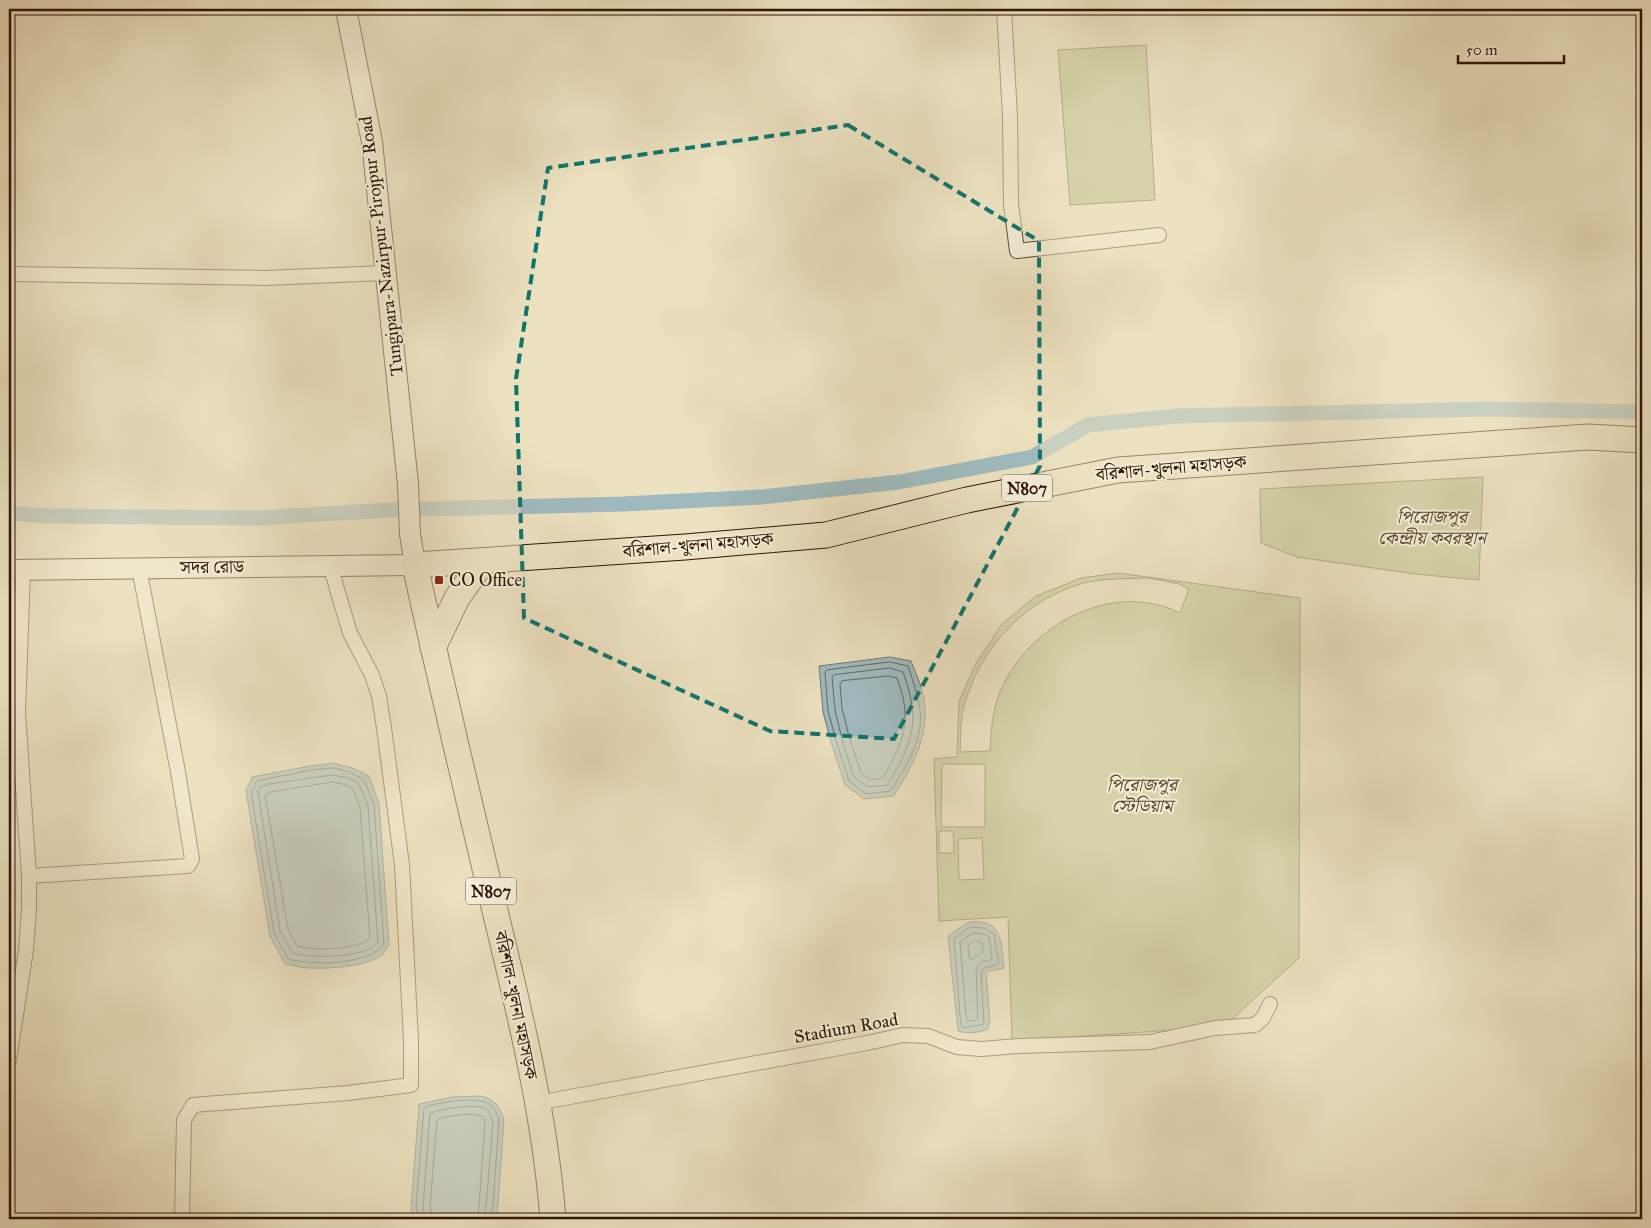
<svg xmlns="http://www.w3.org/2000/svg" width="1651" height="1228" font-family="'IM FELL Great Primer','Noto Serif Bengali',serif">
  <rect width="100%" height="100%" fill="#ece1c0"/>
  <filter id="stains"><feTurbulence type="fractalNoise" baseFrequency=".004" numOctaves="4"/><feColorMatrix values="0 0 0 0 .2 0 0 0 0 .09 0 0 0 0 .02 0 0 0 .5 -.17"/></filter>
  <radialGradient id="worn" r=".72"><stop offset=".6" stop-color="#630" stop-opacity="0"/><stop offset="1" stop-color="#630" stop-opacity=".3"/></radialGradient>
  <g fill="#bac291" stroke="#746c4a" fill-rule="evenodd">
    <polygon points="1146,45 1155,200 1070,205 1058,50"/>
    <polygon points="1483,477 1479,580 1415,574 1297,557 1261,543 1260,489"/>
    <path d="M 1118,573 L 1300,598 L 1299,958 L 1231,1020 L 1189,1029 L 1012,1041 L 1008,917 L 939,921 L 934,759 L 957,757 L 959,701 L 976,663 L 1002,624 L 1036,596 L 1081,578 ZM 1149,578 L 1179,584 L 1189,589 L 1180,613 C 1112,579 1027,626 1000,692 C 992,711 991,731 990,751 L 960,752 C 961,737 960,721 964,706 C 980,648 1025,599 1084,583 C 1105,578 1127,579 1149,578 ZM 942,764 L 985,764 L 985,827 L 941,827 ZM 939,831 L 953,831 L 954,853 L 939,853 ZM 982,838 L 984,879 L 959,880 L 958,839 Z"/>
  </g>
  <g fill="#9fbabe" stroke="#727874">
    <path d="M 890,657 L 911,661 C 915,671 919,680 922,690 C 933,732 914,762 894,796 L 864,799 L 845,785 L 832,746 L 823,712 L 819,666 Z"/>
    <path d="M 334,763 L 352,768 L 369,776 L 379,804 L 389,945 C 387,948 385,953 382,955 C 366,967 328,969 309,968 C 301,968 293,965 285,964 L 270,936 L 246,791 L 252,777 L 310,766 Z"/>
    <path d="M 968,922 C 1003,918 1001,942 1004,968 L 986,972 L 990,1022 L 988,1029 C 980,1033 966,1034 958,1031 L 948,936 Z"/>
    <path d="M 481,1096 C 495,1099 499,1106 504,1120 L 497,1219 L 415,1219 L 411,1209 L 419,1104 L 452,1097 Z"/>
  </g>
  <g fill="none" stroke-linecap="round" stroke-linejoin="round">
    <g stroke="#666861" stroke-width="1">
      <path d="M 890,662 L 908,666 C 914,685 923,707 920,727 C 917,750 903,771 891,791 L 866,794 L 849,781 L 837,744 L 828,711 L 825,672 L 827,670 Z"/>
      <path d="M 890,668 L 903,672 C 921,723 913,740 888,785 L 868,787 L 854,777 L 843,743 L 835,710 L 832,677 L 834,675 Z"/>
      <path d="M 889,676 L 897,678 C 913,720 904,741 883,778 L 870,780 L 861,773 L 850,740 L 842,709 L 840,684 L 842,681 Z"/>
      <path d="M 334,768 L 350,772 L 364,780 L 374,805 L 384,943 C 371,966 311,965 288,959 L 274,933 L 251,792 L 257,781 L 311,770 Z"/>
      <path d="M 333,775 L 348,778 L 359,784 L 368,806 L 378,942 C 368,959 309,958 292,953 L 280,931 L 258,792 L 260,787 L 269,784 Z"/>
      <path d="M 333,782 L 346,785 L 353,789 L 360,808 L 370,938 C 358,950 313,951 297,946 L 288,929 L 265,795 L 271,792 Z"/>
      <polygon points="970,927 984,928 994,934 999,963 997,965 984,968 981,972 984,1024 964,1028 962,1027 960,1016 954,939"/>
      <polygon points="973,933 983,934 989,937 992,958 990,960 981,962 976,969 978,1018 976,1020 969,1021 967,1020 966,1015 960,942"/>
      <polygon points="975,941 982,943 983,952 971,960 969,958 968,946"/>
      <path d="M 419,1219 L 416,1208 L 424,1108 C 436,1102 478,1096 489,1104 C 495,1108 497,1114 499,1120 L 492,1219"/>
      <path d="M 425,1219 L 423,1207 L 430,1113 C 439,1109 475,1104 485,1108 C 490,1111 491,1117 493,1122 L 485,1219"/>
      <path d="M 433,1219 L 430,1206 L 437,1120 C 446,1115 474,1112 483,1117 L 485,1123 L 478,1219"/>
    </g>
    <polyline stroke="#9fbabe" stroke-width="15" points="9,513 48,516 259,518 387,510 623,504 762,497 899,482 1032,457 1088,425 1177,416 1487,409 1642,412"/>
    <defs>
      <g id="street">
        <polyline points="1004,9 1010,116 1011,204 1017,251 1159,235"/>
        <polyline points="9,274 266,278 385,273"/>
        <polyline points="29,876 188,866 192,859 178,772 139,568"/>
        <polyline points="9,1060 26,950 29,908 29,876 18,713 23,570"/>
        <polyline points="537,1103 867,1043 903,1035 928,1036 957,1047 981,1049 1019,1046 1150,1042 1215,1028 1255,1025 1263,1018 1270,1004"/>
        <polyline points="182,1219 184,1120 193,1105 348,1093 411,1085 411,1041 402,865 384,728 379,696 372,675 350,633 330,565"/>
      </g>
      <polyline id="secondary" points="9,570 415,565 410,534 408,484 372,142 346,9"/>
      <g id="highway">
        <polyline points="433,648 457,598 483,561"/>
        <path d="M 553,1219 C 545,1117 521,1018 497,919 C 469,801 441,684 415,565 L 685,547 L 826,535 L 967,500 L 1118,470 L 1588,437 L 1642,440"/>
      </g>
    </defs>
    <use href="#street" stroke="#5e4833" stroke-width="16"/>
    <use href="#secondary" stroke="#2e1504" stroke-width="22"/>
    <use href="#highway" stroke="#2e1504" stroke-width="27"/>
    <use href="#street" stroke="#f3ecd6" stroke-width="14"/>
    <use href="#secondary" stroke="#f3ecd6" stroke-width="20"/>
    <use href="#highway" stroke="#ece1c0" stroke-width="25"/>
  </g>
  <path d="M0 0H1651V1228H0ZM 848,125 L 1039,241 L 1040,466 L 894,739 L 770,731 L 524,618 L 516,379 L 548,168 Z" fill="#ece1c0" fill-opacity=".55" fill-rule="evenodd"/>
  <path fill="none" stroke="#0f766e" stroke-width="4" stroke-dasharray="10 6" stroke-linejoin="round" d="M 848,125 L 1039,241 L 1040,466 L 894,739 L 770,731 L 524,618 L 516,379 L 548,168 Z"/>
  <rect fill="#8f2418" stroke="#f3ecd6" stroke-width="2" x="434" y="575" width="10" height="10" rx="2.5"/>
  <g text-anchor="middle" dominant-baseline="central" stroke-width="4" stroke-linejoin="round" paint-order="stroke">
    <g fill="#f3ecd6" stroke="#695643" stroke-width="1">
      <rect x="1002" y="474.5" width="50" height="27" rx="4"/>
      <rect x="466" y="877.5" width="50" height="27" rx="4"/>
    </g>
    <g font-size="16" font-weight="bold" fill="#2e1504">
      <text x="1027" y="488">N807</text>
      <text x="491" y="891">N807</text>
    </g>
    <g font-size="18" fill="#2e1504" stroke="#f3ecd6">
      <text transform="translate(381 246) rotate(-97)">Tungipara-Nazirpur-Pirojpur Road</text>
      <text transform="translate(1171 468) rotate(-5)">বরিশাল-খুলনা মহাসড়ক</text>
      <text transform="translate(698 545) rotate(-5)">বরিশাল-খুলনা মহাসড়ক</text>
      <text transform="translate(212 567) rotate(-1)">সদর রোড</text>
      <text transform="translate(516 1005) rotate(78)">বরিশাল-খুলনা মহাসড়ক</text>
      <text transform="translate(846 1028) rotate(-10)">Stadium Road</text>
    </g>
    <g font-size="18" font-style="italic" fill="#58492e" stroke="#f3ecd6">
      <text x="1432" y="517">পিরোজপুর<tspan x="1432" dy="21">কেন্দ্রীয় কবরস্থান</tspan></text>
      <text x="1142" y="785">পিরোজপুর<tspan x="1142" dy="21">স্টেডিয়াম</tspan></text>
    </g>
    <g font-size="18" fill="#2e1504" stroke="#f3ecd6" text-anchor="start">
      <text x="449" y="580">CO Office</text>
    </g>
  </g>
  <rect width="1651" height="1228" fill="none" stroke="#ece1c0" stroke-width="30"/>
  <rect x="10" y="10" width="1631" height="1208" fill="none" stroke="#2e1504" stroke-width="2.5"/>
  <rect x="15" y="15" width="1621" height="1198" fill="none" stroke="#2e1504"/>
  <path d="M1458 55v8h106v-8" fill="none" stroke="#2e1504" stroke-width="2.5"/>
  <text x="1466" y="55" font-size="15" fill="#2e1504" stroke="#f3ecd6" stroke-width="4" paint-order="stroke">50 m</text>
  <rect width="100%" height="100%" filter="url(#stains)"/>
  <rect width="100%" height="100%" fill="url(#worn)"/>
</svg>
